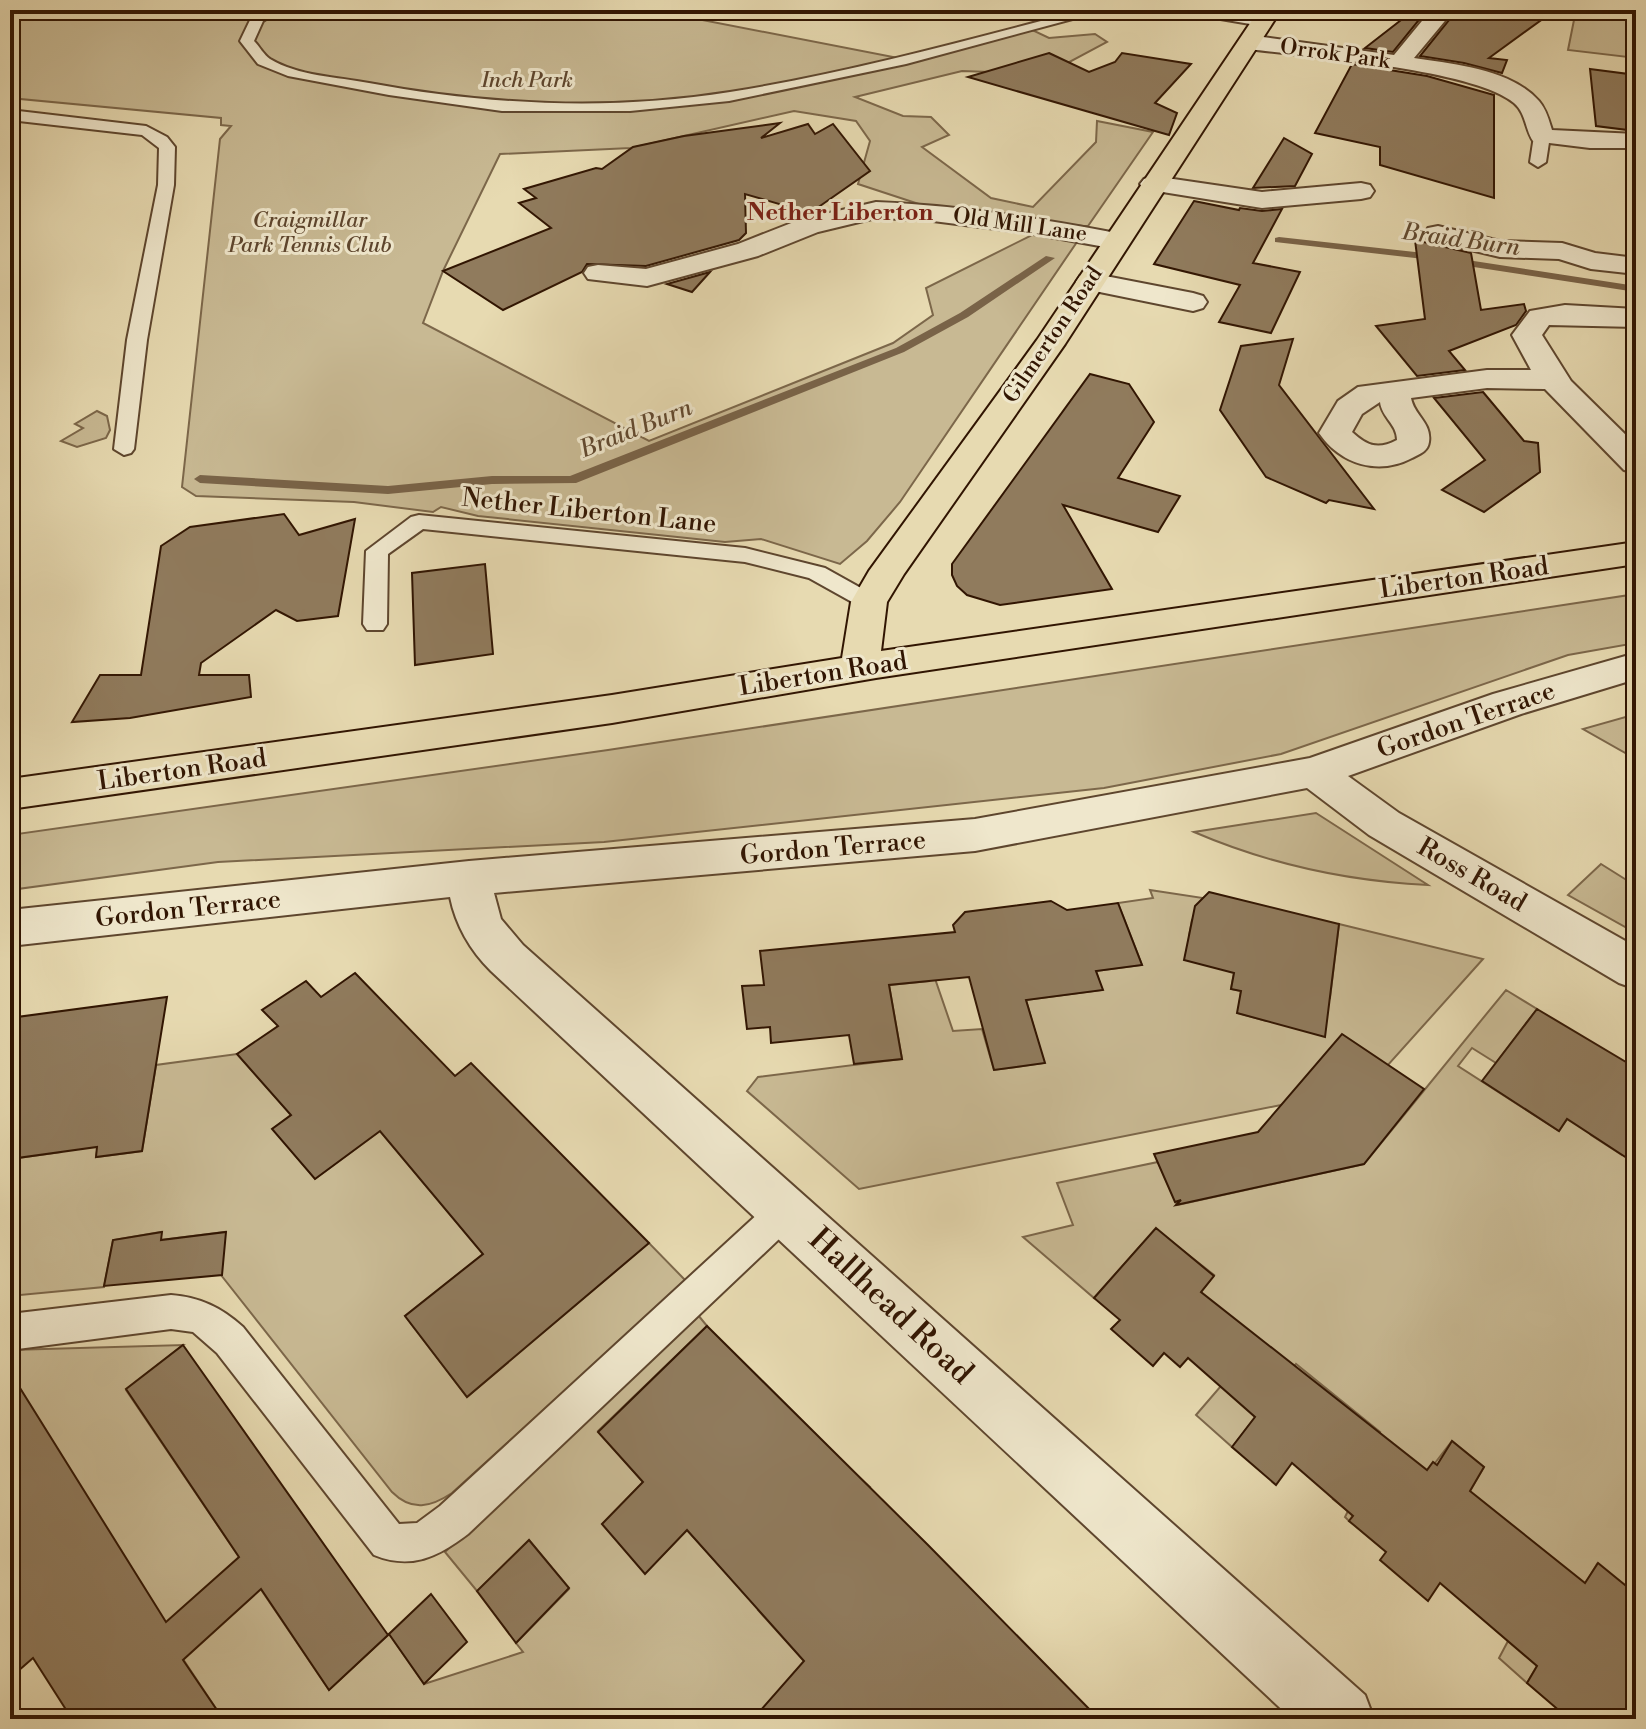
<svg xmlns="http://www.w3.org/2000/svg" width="1646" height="1729" font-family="'Libre Bodoni',serif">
  <rect width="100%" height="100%" fill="#e7dab1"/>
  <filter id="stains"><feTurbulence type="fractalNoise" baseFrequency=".0025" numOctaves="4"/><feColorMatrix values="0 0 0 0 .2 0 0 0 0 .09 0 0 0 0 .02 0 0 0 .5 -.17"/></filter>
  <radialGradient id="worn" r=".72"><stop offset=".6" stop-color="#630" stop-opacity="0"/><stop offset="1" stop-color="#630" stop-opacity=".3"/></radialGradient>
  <g fill="#c8b993" stroke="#7c674a" stroke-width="2">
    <polygon points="10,10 651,10 898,58 1024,26 1049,38 1095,34 1107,42 1047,74 962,71 855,97 903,116 931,117 949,135 922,147 991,198 1033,207 1096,142 1097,121 1153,132 1088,226 1083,226 937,210 858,184 870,141 856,121 794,111 631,148 500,154 443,271 423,323 649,441 893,343 933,315 926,288 1036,233 1079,239 900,502 867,541 840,564 761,539 725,542 478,516 441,507 433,512 354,502 196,496 182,487 220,139 231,126 221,125 221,118 10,98"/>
    <polygon points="1576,10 1636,10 1636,58 1568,50"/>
    <polygon points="97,411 107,416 110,430 106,438 77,447 61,441 83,428 75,424"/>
    <polygon points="1636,594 1636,643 1568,655 1281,754 1104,788 604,842 218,862 10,890 10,835 608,750"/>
    <polygon points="1636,714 1636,759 1583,729"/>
    <path d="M 1316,813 L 1428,885 C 1346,881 1271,865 1194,832 Z"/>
    <polygon points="1601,864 1636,886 1636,933 1568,895"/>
    <polygon points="1150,890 1203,898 1199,921 1192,920 1189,936 1234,973 1231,989 1241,991 1238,1013 1266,1021 1302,991 1330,998 1339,924 1483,959 1388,1065 1281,1105 859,1189 747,1091 758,1077 902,1059 889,985 929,981 920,935 953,1031 982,1029 994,1070 1044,1063 1026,1000 1102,990 1096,971 1142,965 1118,903 1153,898"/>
    <polygon points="1506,990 1537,1009 1496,1063 1472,1048 1458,1066 1559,1131 1572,1112 1591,1135 1622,1155 1636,1146 1636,1594 1597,1564 1527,1683 1499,1658 1508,1641 1470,1491 1484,1467 1452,1441 1415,1489 1386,1466 1349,1521 1345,1517 1348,1511 1333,1499 1380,1432 1296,1364 1232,1447 1196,1415 1221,1386 1201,1292 1214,1275 1163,1235 1141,1245 1094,1298 1023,1237 1073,1225 1057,1183 1158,1162 1177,1205 1364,1164"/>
    <path d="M 237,1054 L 291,1115 L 273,1129 L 315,1179 L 380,1131 L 483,1254 L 405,1316 L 467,1397 L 649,1243 L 686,1281 L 452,1493 C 431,1507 412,1512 392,1492 L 221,1275 L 225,1232 L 161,1240 L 161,1232 L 113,1240 L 104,1287 L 10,1296 L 10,1278 L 16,1255 L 10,1255 L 10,1115 L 19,1158 L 61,1152 L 103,1114 L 96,1157 L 142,1151 L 156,1065 Z"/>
    <polygon points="698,1315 707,1326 598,1431 643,1482 602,1524 645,1573 687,1530 728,1575 848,1467 870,1487 758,1610 804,1661 771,1719 223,1719 161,1626 10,1372 10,1350 183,1345 126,1390 329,1690 389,1634 424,1684 523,1652 516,1643 569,1589 529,1540 477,1591 445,1552"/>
  </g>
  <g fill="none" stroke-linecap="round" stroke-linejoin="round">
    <g fill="#796348" fill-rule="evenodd">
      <polygon points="1279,237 1415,252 1636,286 1636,292 1415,258 1275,242 1275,238"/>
      <polygon points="1046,256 1055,258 968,317 904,352 576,483 492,484 388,494 200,483 194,479 200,475 388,486 492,476 570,476 896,348 960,313"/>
    </g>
  </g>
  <g fill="#907b5d" stroke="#311502" stroke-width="2">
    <polygon points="1414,10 1427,10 1393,52 1365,48"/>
    <polygon points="1457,10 1497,10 1544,18 1489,58 1507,60 1502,73 1464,63 1420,56"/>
    <polygon points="1049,53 1089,72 1115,62 1122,53 1191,64 1155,103 1177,113 1169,135 968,77"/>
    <polygon points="1352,64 1427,76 1494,95 1494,198 1380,165 1380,147 1315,133"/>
    <polygon points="1590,69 1636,75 1636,131 1596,126"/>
    <polygon points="780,123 761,138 808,124 815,134 833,124 870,171 810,213 745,194 746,233 739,240 646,266 587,264 582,272 503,310 443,271 551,228 519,203 536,198 524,189 596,168 602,169 633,147 684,136"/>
    <polygon points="1284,138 1312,154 1295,186 1253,188"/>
    <polygon points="1194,201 1239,210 1240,208 1262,211 1282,209 1253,263 1300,272 1271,333 1219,322 1240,285 1154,264"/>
    <polygon points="1415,240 1471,253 1481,310 1524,304 1526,311 1516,325 1449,351 1465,370 1417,376 1376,326 1425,319"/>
    <polygon points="710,272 692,292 667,284"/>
    <polygon points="1293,339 1279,385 1374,509 1329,500 1326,503 1266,477 1220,410 1241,346"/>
    <polygon points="1090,374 1129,384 1154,422 1118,478 1180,496 1158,532 1063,505 1112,589 1000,605 967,595 957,586 952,575 952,564"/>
    <polygon points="1483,392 1524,441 1538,443 1540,472 1484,512 1442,490 1485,460 1434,398"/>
    <polygon points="284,514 299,535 355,519 338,616 297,621 276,610 201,663 199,675 249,675 251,697 130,718 72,722 100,675 141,675 161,546 190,527"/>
    <polygon points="485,564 493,654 415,665 412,573"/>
    <polygon points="1209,892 1339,924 1325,1037 1237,1013 1241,991 1231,989 1234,973 1184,960 1195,906"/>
    <polygon points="1051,901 1067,910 1118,903 1142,965 1096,971 1103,990 1026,1000 1045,1063 994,1070 969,977 889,985 902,1059 854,1064 849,1035 771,1043 770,1027 747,1029 742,986 764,985 760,951 955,932 953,925 965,912"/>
    <polygon points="355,973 455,1076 471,1063 649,1243 467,1397 405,1316 483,1254 380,1131 315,1179 272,1129 291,1115 237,1054 278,1026 262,1010 306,981 321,997"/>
    <polygon points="167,997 142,1151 96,1157 97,1147 10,1159 10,1018"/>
    <polygon points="1537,1009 1636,1068 1636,1164 1567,1119 1559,1131 1482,1081"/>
    <polygon points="1342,1034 1424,1089 1364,1164 1176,1205 1181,1200 1175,1202 1154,1154 1258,1132"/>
    <polygon points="1156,1228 1214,1276 1201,1292 1427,1470 1433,1462 1437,1465 1452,1441 1484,1467 1470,1491 1585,1583 1598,1563 1636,1594 1636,1719 1569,1719 1527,1683 1537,1666 1440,1583 1428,1601 1380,1560 1386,1552 1349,1521 1353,1516 1292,1463 1276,1485 1232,1447 1255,1417 1188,1358 1180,1367 1164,1353 1153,1366 1111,1329 1120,1320 1094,1298"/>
    <polygon points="162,1232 161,1240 226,1232 222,1275 104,1286 113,1240"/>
    <polygon points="707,1326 928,1545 1099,1719 753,1719 804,1661 687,1530 645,1574 602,1524 643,1482 598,1432"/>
    <polygon points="183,1345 388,1635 329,1690 261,1589 183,1660 223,1719 72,1719 33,1658 10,1678 10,1372 166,1622 239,1557 126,1389"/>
    <polygon points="529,1540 569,1588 516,1643 477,1591"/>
    <polygon points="431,1594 467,1642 424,1684 389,1634"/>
  </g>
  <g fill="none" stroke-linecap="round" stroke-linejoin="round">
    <defs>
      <g id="lane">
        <path d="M 263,10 L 280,10 L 263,21 L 254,41 C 259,46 264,55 270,59 C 298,76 338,77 369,83 C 486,105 612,111 730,92 C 849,73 967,40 1083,10 L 1106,10 L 906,64 L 729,101 L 630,111 L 502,111 L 389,95 L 288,76 L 258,64 L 240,41 L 252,16 Z"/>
        <path d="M 1184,10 C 1206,10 1251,9 1269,22 L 1262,26 L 1191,14 Z"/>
        <polygon points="10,110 146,126 167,137 175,147 174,185 147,340 134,449 131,453 124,455 114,449 127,340 158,185 159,148 142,135 10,120"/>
        <polygon points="1542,131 1550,136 1546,162 1538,167 1530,162 1534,136"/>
        <polygon points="419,515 745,548 825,568 877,597 881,602 877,607 861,607 809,578 745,562 423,529 388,554 387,624 383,630 367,630 363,624 366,551 411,517"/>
        <path d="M 786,1194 L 798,1199 L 803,1210 L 798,1221 L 468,1534 C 438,1557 411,1570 374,1555 L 217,1353 L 193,1332 L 171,1329 L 10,1350 L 10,1314 L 171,1295 C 200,1297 222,1308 243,1327 L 399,1524 L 417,1523 L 440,1506 L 774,1199 Z"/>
      </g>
      <g id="street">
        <path d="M 1431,10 L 1454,10 L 1414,58 C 1454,64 1511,69 1539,101 C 1546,109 1549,120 1552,130 L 1636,134 L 1636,148 L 1590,148 L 1533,141 C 1525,129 1526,113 1514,103 C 1473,69 1308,57 1249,49 L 1238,42 L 1249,35 L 1394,55 Z"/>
        <polygon points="1153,176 1262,192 1361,183 1370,185 1374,191 1370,197 1361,199 1262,208 1144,189 1140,184 1144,179"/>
        <path d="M 876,202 C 957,205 1036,218 1116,233 L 1126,235 L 1130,241 L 1126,247 L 1116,249 L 1028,233 L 925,220 L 876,218 L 818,232 L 758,256 L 647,286 L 588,279 L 584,273 L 588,267 L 598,265 L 646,269 L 738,244 L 799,220 Z"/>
        <polygon points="1438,226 1500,241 1562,243 1595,253 1636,258 1636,274 1591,269 1559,259 1500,257 1428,240 1424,234 1428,228"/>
        <polygon points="1090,273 1193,293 1203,296 1207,302 1203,308 1193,311 1080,288 1076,282 1080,276"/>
        <path d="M 1565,305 L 1636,309 L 1636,327 L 1549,325 L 1542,335 L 1571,381 L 1636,445 L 1636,473 L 1624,470 L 1545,389 L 1487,388 L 1411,398 C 1414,415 1432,423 1429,442 C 1428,451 1420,454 1412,458 C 1378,476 1340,464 1319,433 L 1338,401 L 1358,387 L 1487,370 L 1531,370 L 1512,335 L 1530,311 ZM 1380,402 C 1382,418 1397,424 1397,440 C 1378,450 1367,446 1352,432 L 1362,414 Z"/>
        <path d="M 1636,653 L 1636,679 L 1521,714 L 1348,776 L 1399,813 L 1636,947 L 1636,989 L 1619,983 L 1369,835 L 1307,788 L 975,851 L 494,893 L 501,919 L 523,945 L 1365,1695 L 1374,1719 L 1292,1719 L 491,971 C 470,950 456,926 450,897 L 10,946 L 10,910 L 469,861 L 975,819 L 1310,758 L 1493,694 Z"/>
      </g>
      <polygon id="primary" points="1259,10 1281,10 1065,344 904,574 887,602 881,651 1636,542 1636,564 876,678 612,723 10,809 10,779 612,695 842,658 851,602 869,571 1037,340"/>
    </defs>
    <use href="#lane" stroke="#5e462e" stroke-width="4"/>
    <use href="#street" stroke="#5e462e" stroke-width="4"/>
    <use href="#primary" stroke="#311502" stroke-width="4"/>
    <use href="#lane" fill="#efe7cc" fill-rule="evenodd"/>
    <use href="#street" fill="#efe7cc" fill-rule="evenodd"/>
    <use href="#primary" fill="#e7dab1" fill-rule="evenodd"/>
  </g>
  <g text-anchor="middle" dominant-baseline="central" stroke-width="6" stroke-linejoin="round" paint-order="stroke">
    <g font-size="22" fill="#311502" stroke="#efe7cc">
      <text transform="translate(1335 54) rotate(8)">Orrok Park</text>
      <text transform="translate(1020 225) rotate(8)">Old Mill Lane</text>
      <text transform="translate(1053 335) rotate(-56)">Gilmerton Road</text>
    </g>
    <g font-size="22" font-style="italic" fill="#5e462e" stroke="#efe7cc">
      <text x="527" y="80">Inch Park</text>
      <text x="310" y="220">Craigmillar<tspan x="310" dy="25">Park Tennis Club</tspan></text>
    </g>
    <g font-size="24" font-weight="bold" fill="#7a1f14" stroke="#efe7cc">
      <text x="840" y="213">Nether Liberton</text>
    </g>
    <g font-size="24" font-style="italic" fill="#614930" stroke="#efe7cc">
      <text transform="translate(1461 240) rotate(8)">Braid Burn</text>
      <text transform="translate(636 429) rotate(-22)">Braid Burn</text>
    </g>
    <g font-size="26" fill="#311502" stroke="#efe7cc">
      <text transform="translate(589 511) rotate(6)">Nether Liberton Lane</text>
      <text transform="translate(1464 578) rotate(-8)">Liberton Road</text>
      <text transform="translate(823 674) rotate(-9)">Liberton Road</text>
      <text transform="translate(1466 720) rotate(-19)">Gordon Terrace</text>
      <text transform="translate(182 770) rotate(-8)">Liberton Road</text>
      <text transform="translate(833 848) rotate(-5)">Gordon Terrace</text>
      <text transform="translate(1472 875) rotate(30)">Ross Road</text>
      <text transform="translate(188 909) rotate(-6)">Gordon Terrace</text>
    </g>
    <g font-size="32" fill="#311502" stroke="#efe7cc">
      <text transform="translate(891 1306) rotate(43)">Hallhead Road</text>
    </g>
  </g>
  <rect width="1646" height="1729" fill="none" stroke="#e7dab1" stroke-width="40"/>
  <rect x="12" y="12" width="1622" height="1705" fill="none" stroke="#311502" stroke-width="4"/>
  <rect x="20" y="20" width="1606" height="1689" fill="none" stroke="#311502" stroke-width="2"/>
  <rect width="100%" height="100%" filter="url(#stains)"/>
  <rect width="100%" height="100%" fill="url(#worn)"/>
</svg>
